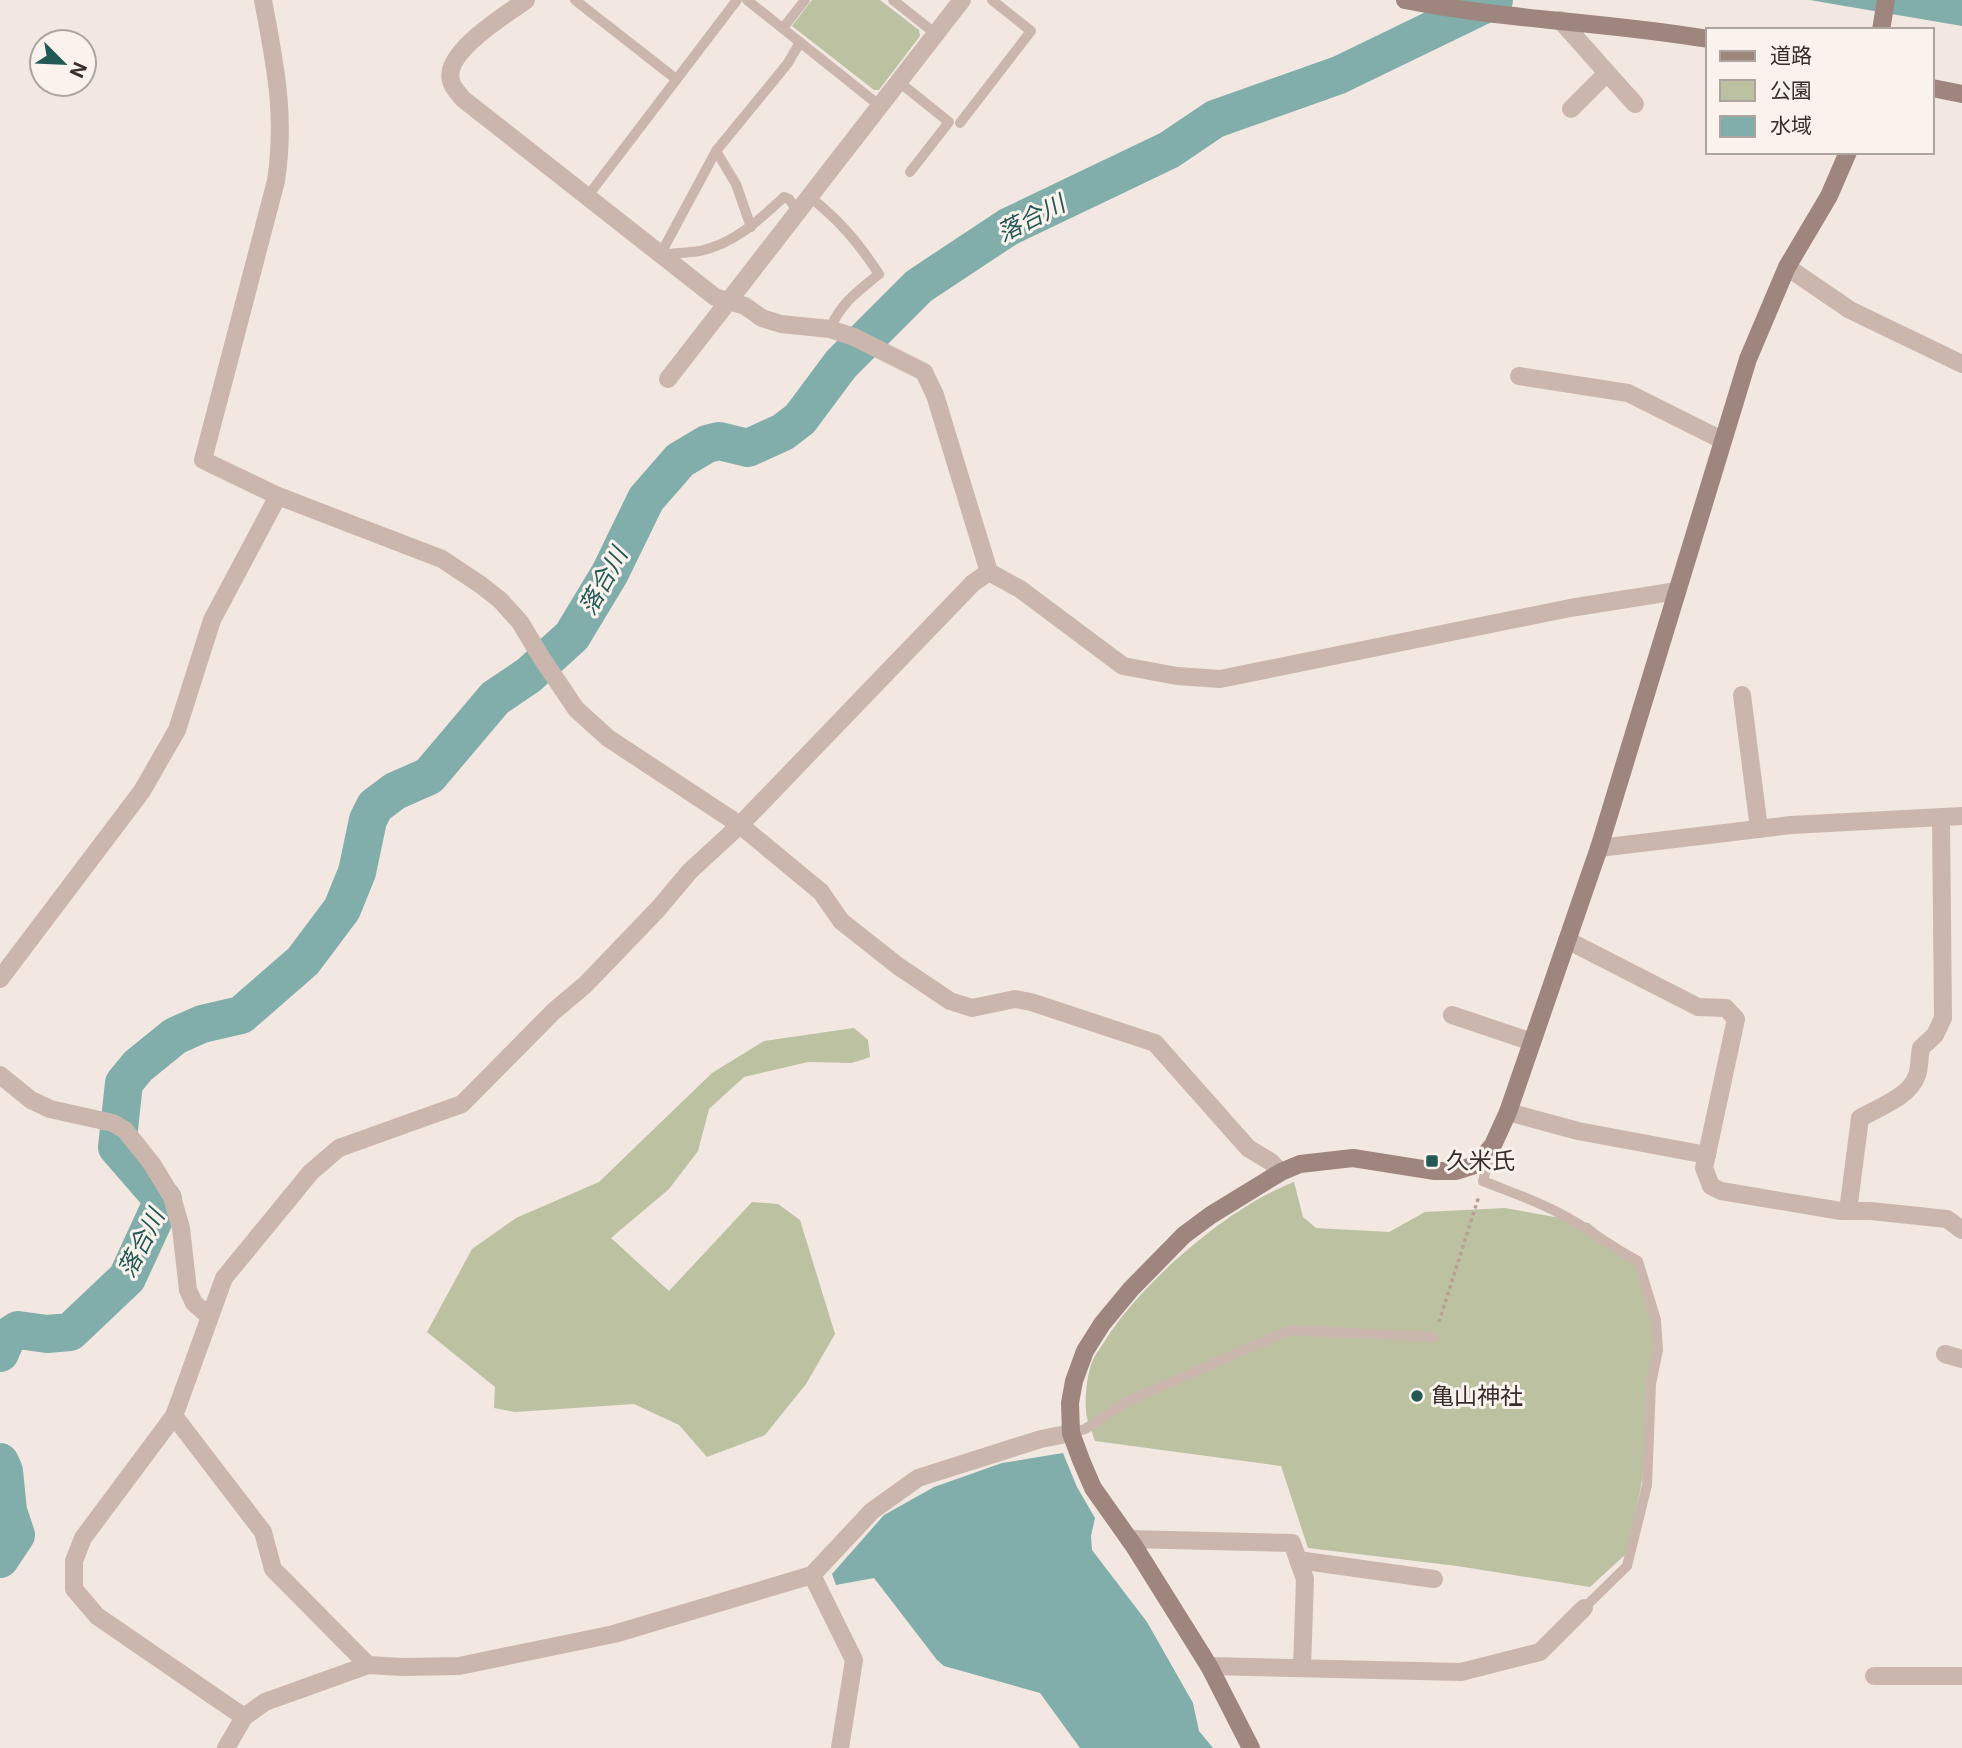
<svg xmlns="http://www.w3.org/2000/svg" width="1962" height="1748" font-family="Inter,'Noto Sans JP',sans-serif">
  <rect width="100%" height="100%" fill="#f2e8e1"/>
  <g fill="#bbc1a1">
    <polygon points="812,0 880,0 919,30 920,36 879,90 874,90 792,26"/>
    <polygon points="854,1028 868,1040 870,1057 852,1063 808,1062 744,1077 709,1109 698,1151 669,1189 611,1238 669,1291 752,1202 778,1204 800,1220 835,1334 806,1384 765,1435 707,1457 679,1425 634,1404 515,1412 494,1408 495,1387 427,1332 472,1249 516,1218 599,1182 712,1073 764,1041"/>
    <path d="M 1294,1182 L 1303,1217 L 1316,1228 L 1389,1232 L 1425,1212 L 1505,1208 L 1589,1223 L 1634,1261 L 1653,1314 L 1656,1375 L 1641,1486 L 1627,1553 L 1590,1587 L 1457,1566 L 1308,1548 L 1281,1466 L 1095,1441 C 1092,1431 1086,1420 1086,1410 C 1085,1396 1087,1375 1092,1362 C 1095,1354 1102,1346 1106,1339 C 1143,1281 1230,1206 1294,1182 Z"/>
  </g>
  <g fill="#81aeaa">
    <polygon points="1810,0 1962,0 1962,26 1827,3"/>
    <polygon points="1063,1453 1077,1487 1095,1518 1091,1536 1092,1550 1147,1622 1193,1703 1199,1731 1213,1748 1080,1748 1040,1693 944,1666 937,1660 874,1578 836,1585 832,1574 884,1515 934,1487 1002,1463"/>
  </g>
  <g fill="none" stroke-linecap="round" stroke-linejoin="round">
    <g stroke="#81aeaa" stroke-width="38">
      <polyline points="0,1353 7,1337 18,1330 47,1334 70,1332 127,1278 163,1200 117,1147 124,1083 138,1066 175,1036 202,1024 241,1015 303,961 342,909 357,872 368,820 375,806 395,791 429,776 495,698 529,675 572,636 610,573 646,499 680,460 707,444 719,441 748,448 783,432 800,419 841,364 919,286 1008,227 1169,150 1215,119 1339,75 1494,0"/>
      <polyline points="0,1462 4,1471 8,1511 16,1535 0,1559"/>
    </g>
    <polyline stroke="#b6a097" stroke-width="3.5" stroke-dasharray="3.5 3.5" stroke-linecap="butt" points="1439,1322 1479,1196"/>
    <g stroke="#cab6ad" stroke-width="10">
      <polyline points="575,0 676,79"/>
      <polyline points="747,0 880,106"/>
      <polyline points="893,0 936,34"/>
      <polyline points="783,28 805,0"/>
      <polyline points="899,82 949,122 910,172"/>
      <polyline points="960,123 1031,31 992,0"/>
      <polyline points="716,151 736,184 751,227"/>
      <polyline points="587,197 737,0"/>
      <path d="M 810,197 C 840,221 857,241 879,274 C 858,291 840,304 830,329"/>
      <polyline points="660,255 716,151 788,63 800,42"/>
      <path d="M 660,255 C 673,253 687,253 700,251 C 735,243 758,221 784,197 L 789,199 L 798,212"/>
      <path d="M 1491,1151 L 1483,1181 C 1508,1191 1535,1200 1559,1213 C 1587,1227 1610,1247 1638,1261 L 1656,1320 L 1658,1350 L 1651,1384 L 1647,1485 L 1627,1566 L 1584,1608"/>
      <polyline points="1071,1433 1085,1429 1128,1401 1290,1330 1434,1337"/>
    </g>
    <g stroke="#cab6ad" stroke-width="18">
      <path d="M 263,0 C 275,65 286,114 276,181 L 203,460 L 278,496 L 442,559 L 481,585 L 500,600 L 520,622 L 541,657 L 576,709 L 608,738 L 740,825 L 821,892 L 841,921 L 898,966 L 950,1001 L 972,1008 L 1015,999 L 1031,1002 L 1155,1043 L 1248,1148 L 1271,1162 L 1281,1172"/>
      <path d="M 526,0 C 505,16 443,52 451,81 C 452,87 459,94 463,99 L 715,297 L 745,306 L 762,318 L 781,324 L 830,329 L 854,337 L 924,372 L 935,395 L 989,572 L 1020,589 L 1123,666 L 1177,676 L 1220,679 L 1570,608 L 1677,591"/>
      <polyline points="1560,20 1635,104"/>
      <polyline points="1571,109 1607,73"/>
      <polyline points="1787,267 1850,310 1962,364"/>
      <polyline points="1519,376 1628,393 1722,440"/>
      <polyline points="668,379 962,0"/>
      <polyline points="1742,695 1759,829"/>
      <polyline points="1599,848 1791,825 1962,816"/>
      <polyline points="1567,940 1698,1007 1726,1008 1736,1019 1704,1168 1711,1186 1721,1191 1841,1211 1871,1211 1947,1219 1962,1230"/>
      <polyline points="0,979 142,791 177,730 212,620 278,496"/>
      <polyline points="1452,1015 1532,1042"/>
      <polyline points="0,1075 31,1100 50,1109 113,1123 125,1130 152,1164 172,1197 181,1228 188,1290 194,1303 209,1316"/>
      <polyline points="1508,1112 1578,1131 1707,1155"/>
      <path d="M 1848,1211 L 1860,1118 C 1878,1108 1911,1096 1917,1075 C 1920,1067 1919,1057 1921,1048 L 1935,1035 L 1943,1018 L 1941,817"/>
      <polyline points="1945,1354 1962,1359"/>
      <polyline points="174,1416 263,1532 273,1569 368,1665"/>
      <polyline points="1129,1539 1292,1543 1305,1579 1302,1668"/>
      <polyline points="1298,1560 1434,1579"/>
      <polyline points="812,1575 854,1660 840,1748"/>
      <polyline points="1209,1666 1461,1672 1540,1652 1584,1608"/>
      <polyline points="1874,1676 1962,1676"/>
      <polyline points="244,1717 97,1616 74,1589 74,1561 83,1538 174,1416 224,1278 311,1172 339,1148 462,1104 554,1011 585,985 658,909 690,871 740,825 973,583 989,572"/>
      <polyline points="226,1748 244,1717 265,1702 368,1665 402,1667 459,1666 614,1634 812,1575 872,1511 918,1478 1041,1439 1071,1433"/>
    </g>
    <g stroke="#9e857e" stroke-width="18">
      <path d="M 1405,0 C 1505,20 1608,22 1708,39"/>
      <polyline points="1881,30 1886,0"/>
      <polyline points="1932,88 1962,94"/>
      <polyline points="1251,1748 1209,1666 1134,1546 1093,1488 1081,1460 1071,1433 1070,1403 1074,1381 1085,1351 1102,1324 1131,1289 1184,1235 1211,1215 1281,1172 1300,1164 1353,1158 1435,1171 1456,1171 1472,1166 1482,1158 1493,1145 1508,1112 1599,848 1748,359 1787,267 1829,196 1848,152"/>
    </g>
  </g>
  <g fill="#225955" stroke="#faf2ed" stroke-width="2.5">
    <rect x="1425" y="1154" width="14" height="14" rx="3.5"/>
    <circle cx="1417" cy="1396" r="7"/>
  </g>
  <g text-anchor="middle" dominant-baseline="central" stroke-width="6" stroke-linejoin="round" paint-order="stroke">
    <g font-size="23" fill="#392e2b" stroke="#faf2ed" text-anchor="start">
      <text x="1446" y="1161">久米氏</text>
      <text x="1431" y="1396">亀山神社</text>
    </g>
    <g font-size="24" font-style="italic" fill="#225955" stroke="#faf2ed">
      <text transform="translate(1031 218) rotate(-27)">落合川</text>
      <text transform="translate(603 581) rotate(-61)">落合川</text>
      <text transform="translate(141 1243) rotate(-63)">落合川</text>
    </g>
  </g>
  <rect x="1706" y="28" width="228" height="126" fill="#faf2ed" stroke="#ada49f" stroke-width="2"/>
  <rect x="1720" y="51" width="35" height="10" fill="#9e857e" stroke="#ada49f" stroke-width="2"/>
  <text x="1770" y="63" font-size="21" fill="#392e2b">道路</text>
  <rect x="1720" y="80" width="35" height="21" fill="#bbc1a1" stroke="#ada49f" stroke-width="2"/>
  <text x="1770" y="98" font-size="21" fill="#392e2b">公園</text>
  <rect x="1720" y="116" width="35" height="21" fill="#81aeaa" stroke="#ada49f" stroke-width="2"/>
  <text x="1770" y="133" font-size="21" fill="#392e2b">水域</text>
  <g transform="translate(63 63) rotate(114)"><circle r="33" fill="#faf2ed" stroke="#ada49f" stroke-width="2"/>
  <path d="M0-5L12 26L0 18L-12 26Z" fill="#225955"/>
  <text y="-10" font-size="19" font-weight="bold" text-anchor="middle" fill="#392e2b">N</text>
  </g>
</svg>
